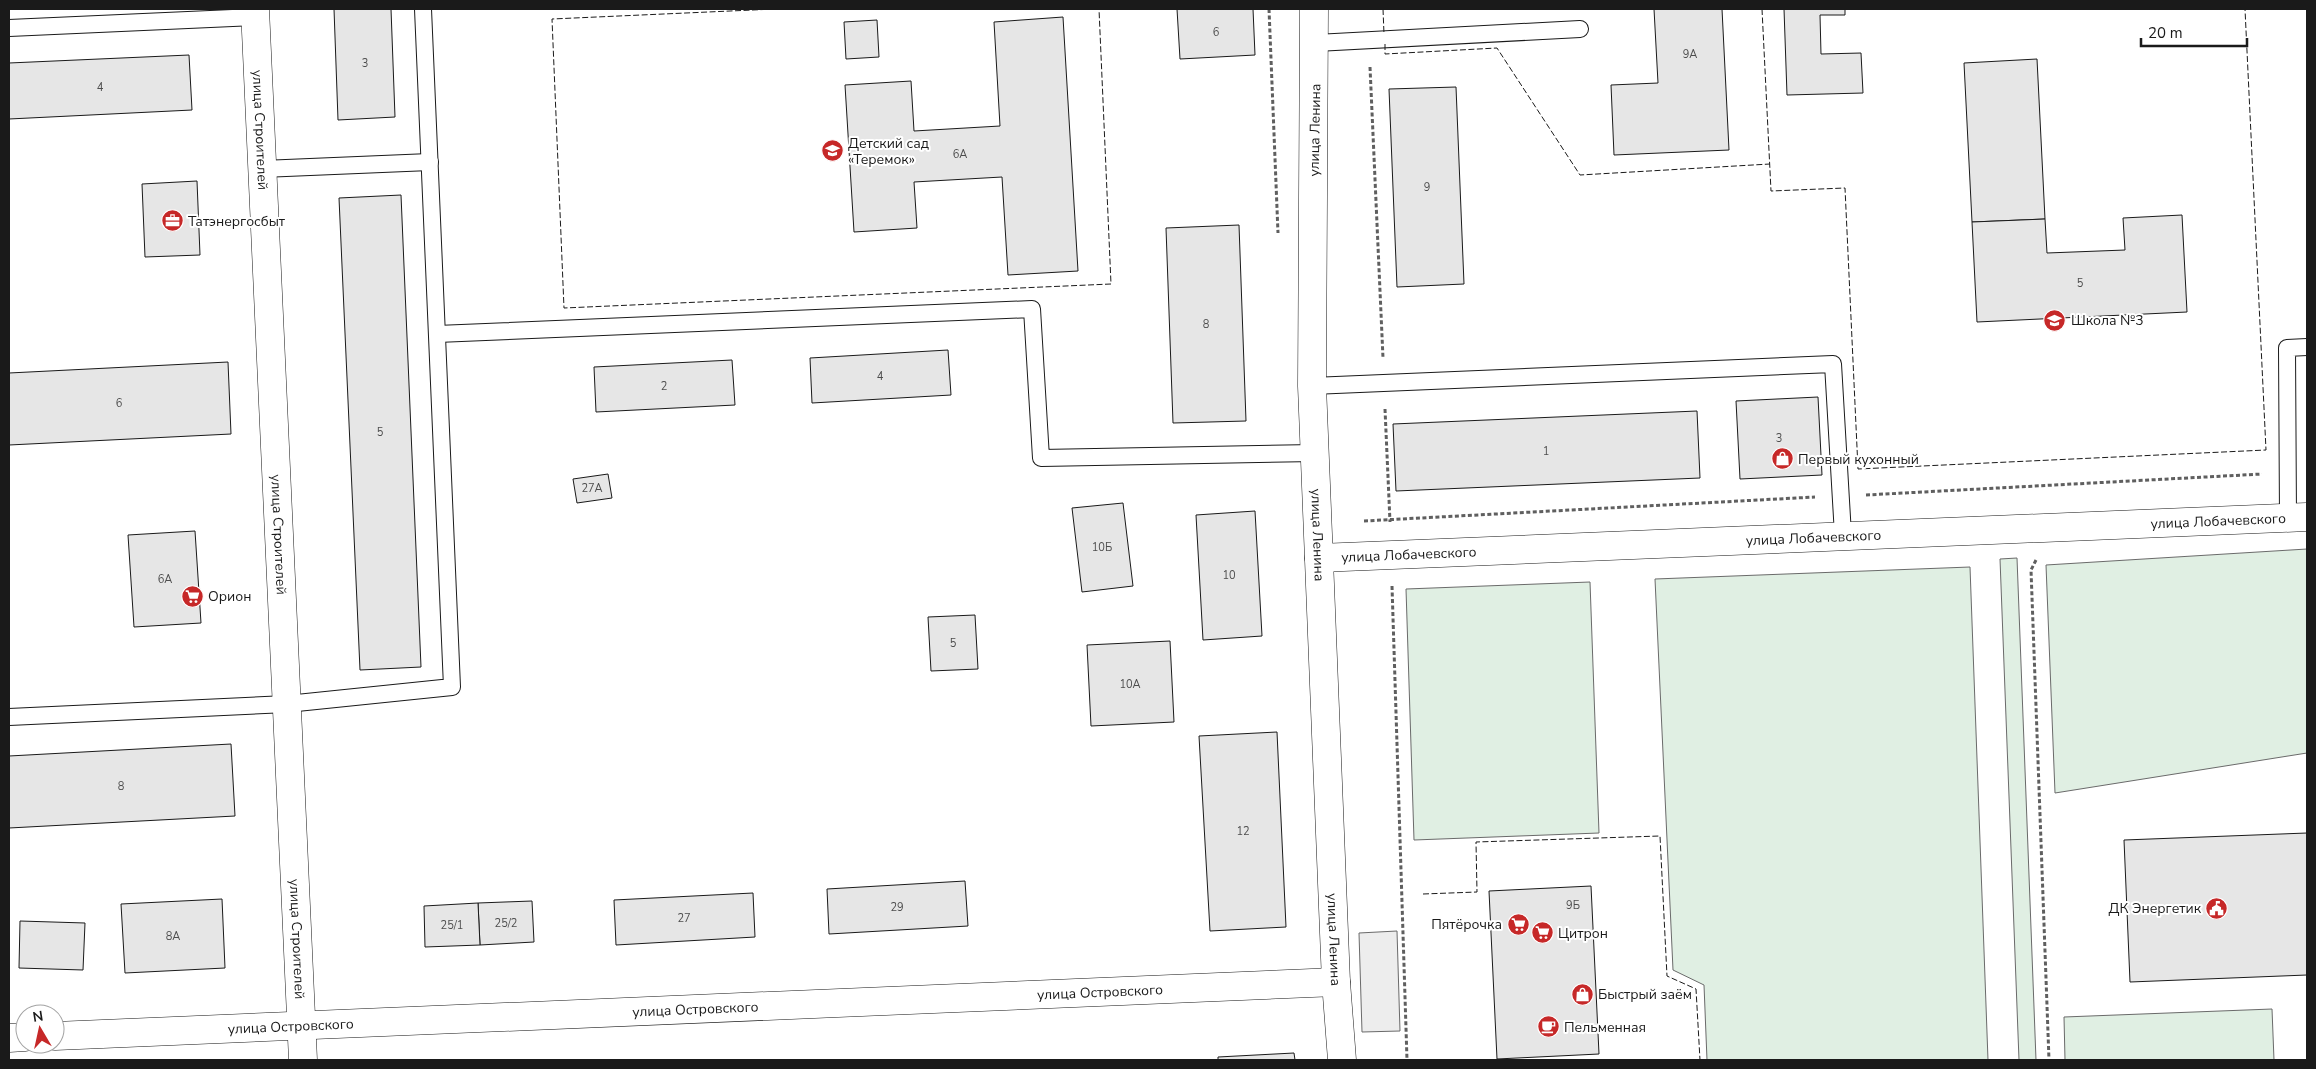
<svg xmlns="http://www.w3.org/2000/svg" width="2316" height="1069" font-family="'Nunito Sans',sans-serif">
  <rect width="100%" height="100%" fill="#fff"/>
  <g fill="#e0efe3" stroke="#6a6a6a">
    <polygon points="2307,549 2307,753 2055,793 2046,565"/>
    <polygon points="2017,558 2036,1060 2019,1060 2000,559"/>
    <polygon points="1970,567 1988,1060 1707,1060 1704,985 1673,970 1655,579"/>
    <polygon points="1590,582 1599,833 1414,840 1406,589"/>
    <polygon points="2272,1009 2274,1060 2065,1060 2064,1017"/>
  </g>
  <polygon fill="#ededed" stroke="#6a6a6a" points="1397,931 1400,1031 1362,1032 1359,933"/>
  <g fill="#e6e6e6" stroke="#1a1a1a">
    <polygon points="334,9 391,9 395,117 338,120"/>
    <polygon points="1177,9 1253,9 1255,55 1180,59"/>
    <polygon points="1654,9 1722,9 1729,150 1614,155 1611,85 1658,83"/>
    <polygon points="1784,9 1845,9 1845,15 1820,15 1821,54 1861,53 1863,93 1787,95"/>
    <polygon points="1063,17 1078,271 1008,275 1002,177 914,182 917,228 854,232 845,85 911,81 914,131 1000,126 994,22"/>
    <polygon points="877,20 879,57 846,59 844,22"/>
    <polygon points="189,55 192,110 9,119 9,63"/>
    <polygon points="2037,59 2045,219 1972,222 1964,63"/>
    <polygon points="1456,87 1464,284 1397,287 1389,89"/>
    <polygon points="197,181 200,255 145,257 142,184"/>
    <polygon points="401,195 421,667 360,670 339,198"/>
    <polygon points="2182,215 2187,312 1977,322 1972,222 2045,219 2047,253 2125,250 2123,218"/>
    <polygon points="1239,225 1246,421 1173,423 1166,228"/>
    <polygon points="948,350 951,395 812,403 810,358"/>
    <polygon points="732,360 735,405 596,412 594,367"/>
    <polygon points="228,362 231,434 9,445 9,373"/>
    <polygon points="1818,397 1822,475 1740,479 1736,401"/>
    <polygon points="1697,411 1700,478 1396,491 1393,424"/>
    <polygon points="608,474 612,498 577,503 573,479"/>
    <polygon points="1123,503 1133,586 1082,592 1072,508"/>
    <polygon points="1255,511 1262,636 1203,640 1196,515"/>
    <polygon points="195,531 201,623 134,627 128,535"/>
    <polygon points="975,615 978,669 931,671 928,617"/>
    <polygon points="1170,641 1174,722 1091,726 1087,645"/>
    <polygon points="1277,732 1286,927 1210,931 1199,736"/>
    <polygon points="231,744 235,816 9,828 9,756"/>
    <polygon points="2307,833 2307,975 2130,982 2124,840"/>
    <polygon points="965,881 968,926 829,934 827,889"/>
    <polygon points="1591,886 1599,1054 1497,1059 1489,891"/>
    <polygon points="753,893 755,937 616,945 614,900"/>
    <polygon points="222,899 225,968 125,973 121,904"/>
    <polygon points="532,901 534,942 480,945 478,903"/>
    <polygon points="478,903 480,945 425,947 424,906"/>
    <polygon points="20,921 85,923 83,970 19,968"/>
    <polygon points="1294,1053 1295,1060 1218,1060 1218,1057"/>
  </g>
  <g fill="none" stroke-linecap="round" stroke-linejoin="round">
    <defs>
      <g id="lane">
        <polyline points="9,28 255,17"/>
        <polyline points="1316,43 1580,29"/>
        <polyline points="262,169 430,162"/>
        <polyline points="437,334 1032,309 1041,458 1315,453"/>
        <polyline points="1312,386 1833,364 1843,535"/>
        <polyline points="2288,517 2287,348 2307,347"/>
        <polyline points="9,717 287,704 452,687 423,9"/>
      </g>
      <g id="street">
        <path id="s1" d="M 255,9 L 303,1060"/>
        <path id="s2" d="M 1319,558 L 2307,517"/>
        <path id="s3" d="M 55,1036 L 1336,982"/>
        <polyline points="9,1038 25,1037"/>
      </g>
      <g id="secondary">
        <path id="s4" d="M 1314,9 L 1312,386 L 1336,982 L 1342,1060"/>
      </g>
    </defs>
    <use href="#lane" stroke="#1a1a1a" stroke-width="18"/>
    <use href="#street" stroke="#1a1a1a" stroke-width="29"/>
    <use href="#secondary" stroke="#1a1a1a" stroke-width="29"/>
    <g stroke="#5f5f5f" stroke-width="3" stroke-dasharray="4 2.5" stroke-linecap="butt">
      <polyline points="1269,9 1278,233"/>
      <polyline points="1370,67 1383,358"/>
      <polyline points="1385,409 1390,522"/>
      <polyline points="1866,495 2262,474"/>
      <polyline points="1364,521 1815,497"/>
      <polyline points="2036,560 2031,570 2049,1060"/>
      <polyline points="1392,586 1407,1060"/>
    </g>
    <use href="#lane" stroke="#fff" stroke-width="16"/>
    <use href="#street" stroke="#fff" stroke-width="28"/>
    <use href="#secondary" stroke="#fff" stroke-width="28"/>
    <g stroke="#1a1a1a" stroke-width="1" stroke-dasharray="6 2.5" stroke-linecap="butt">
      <polyline points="775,9 552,19 564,308 1111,284 1099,9"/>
      <polyline points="1383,9 1384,34"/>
      <polyline points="1762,9 1771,191 1845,188 1858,469 2266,450 2245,9"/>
      <polyline points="1385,44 1385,54 1497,48 1580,175 1770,164"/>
      <polyline points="1423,894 1477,892 1476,842 1660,836 1667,976 1696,989 1700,1060"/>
    </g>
  </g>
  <defs>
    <symbol id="school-disc" viewBox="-11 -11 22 22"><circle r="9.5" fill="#c62828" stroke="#fff"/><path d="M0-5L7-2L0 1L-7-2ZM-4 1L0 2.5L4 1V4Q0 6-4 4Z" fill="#fff"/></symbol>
    <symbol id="office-disc" viewBox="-11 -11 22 22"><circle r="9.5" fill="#c62828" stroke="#fff"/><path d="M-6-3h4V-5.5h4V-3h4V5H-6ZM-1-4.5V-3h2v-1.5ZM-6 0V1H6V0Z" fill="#fff"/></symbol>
    <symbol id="shop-disc" viewBox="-11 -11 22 22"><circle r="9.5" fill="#c62828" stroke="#fff"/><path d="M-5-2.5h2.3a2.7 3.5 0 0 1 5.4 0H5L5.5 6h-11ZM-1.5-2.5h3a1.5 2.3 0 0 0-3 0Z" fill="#fff"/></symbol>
    <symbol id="supermarket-disc" viewBox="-11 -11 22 22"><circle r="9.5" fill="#c62828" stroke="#fff"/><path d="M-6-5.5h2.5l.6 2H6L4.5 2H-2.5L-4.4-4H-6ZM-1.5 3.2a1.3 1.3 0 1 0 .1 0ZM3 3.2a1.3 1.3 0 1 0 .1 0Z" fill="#fff"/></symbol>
    <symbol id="civic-disc" viewBox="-11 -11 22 22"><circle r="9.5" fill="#c62828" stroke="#fff"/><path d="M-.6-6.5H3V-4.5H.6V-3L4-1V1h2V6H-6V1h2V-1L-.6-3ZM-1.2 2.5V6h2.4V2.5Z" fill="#fff"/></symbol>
    <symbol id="cafe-disc" viewBox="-11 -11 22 22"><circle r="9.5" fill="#c62828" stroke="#fff"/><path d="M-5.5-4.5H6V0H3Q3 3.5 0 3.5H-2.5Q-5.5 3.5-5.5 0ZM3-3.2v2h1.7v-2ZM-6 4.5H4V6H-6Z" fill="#fff"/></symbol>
  </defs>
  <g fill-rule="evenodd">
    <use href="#school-disc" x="820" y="138" width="25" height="25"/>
    <use href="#office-disc" x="160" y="208" width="25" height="25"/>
    <use href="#school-disc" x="2042" y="308" width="25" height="25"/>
    <use href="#shop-disc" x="1770" y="446" width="25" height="25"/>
    <use href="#supermarket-disc" x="180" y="584" width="25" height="25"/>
    <use href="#civic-disc" x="2204" y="896" width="25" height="25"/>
    <use href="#supermarket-disc" x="1506" y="912" width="25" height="25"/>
    <use href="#supermarket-disc" x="1530" y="920" width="25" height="25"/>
    <use href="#shop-disc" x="1570" y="982" width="25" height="25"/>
    <use href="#cafe-disc" x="1536" y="1014" width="25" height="25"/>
  </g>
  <g text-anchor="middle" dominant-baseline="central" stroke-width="4" stroke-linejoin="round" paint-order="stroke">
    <g font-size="11" fill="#4d4d4d">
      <text x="1216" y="32">6</text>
      <text x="1690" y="54">9А</text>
      <text x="365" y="63">3</text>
      <text x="100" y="87">4</text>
      <text x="960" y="154">6А</text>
      <text x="1427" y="187">9</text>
      <text x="2080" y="283">5</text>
      <text x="1206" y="324">8</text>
      <text x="880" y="376">4</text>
      <text x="664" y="386">2</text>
      <text x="119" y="403">6</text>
      <text x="380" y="432">5</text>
      <text x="1779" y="438">3</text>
      <text x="1546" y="451">1</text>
      <text x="592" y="488">27А</text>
      <text x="1102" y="547">10Б</text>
      <text x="1229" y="575">10</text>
      <text x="165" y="579">6А</text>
      <text x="953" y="643">5</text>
      <text x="1130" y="684">10А</text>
      <text x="121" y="786">8</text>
      <text x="1243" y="831">12</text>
      <text x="1573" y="905">9Б</text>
      <text x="897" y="907">29</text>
      <text x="684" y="918">27</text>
      <text x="506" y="923">25/2</text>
      <text x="452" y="925">25/1</text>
      <text x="173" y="936">8А</text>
    </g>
    <g font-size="14" fill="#1a1a1a" stroke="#fff">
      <text stroke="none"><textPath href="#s1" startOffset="121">улица Строителей</textPath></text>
      <text transform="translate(1315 130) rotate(-89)">улица Ленина</text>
      <text stroke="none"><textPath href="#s2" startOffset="900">улица Лобачевского</textPath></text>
      <text stroke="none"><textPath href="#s1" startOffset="526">улица Строителей</textPath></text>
      <text stroke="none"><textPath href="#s4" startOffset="526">улица Ленина</textPath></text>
      <text stroke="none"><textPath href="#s2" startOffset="495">улица Лобачевского</textPath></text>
      <text stroke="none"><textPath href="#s2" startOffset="90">улица Лобачевского</textPath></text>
      <text stroke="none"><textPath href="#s1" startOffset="931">улица Строителей</textPath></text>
      <text stroke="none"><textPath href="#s4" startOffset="931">улица Ленина</textPath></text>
      <text stroke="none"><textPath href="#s3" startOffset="1046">улица Островского</textPath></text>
      <text stroke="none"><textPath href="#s3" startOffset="641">улица Островского</textPath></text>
      <text stroke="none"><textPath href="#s3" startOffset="236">улица Островского</textPath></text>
    </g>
    <g font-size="14" fill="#1a1a1a" stroke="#fff" text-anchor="start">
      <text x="848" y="143">Детский сад<tspan x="848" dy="16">«Теремок»</tspan></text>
      <text x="188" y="221">Татэнергосбыт</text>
      <text x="2071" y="320">Школа №3</text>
      <text x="1798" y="459">Первый кухонный</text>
      <text x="208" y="596">Орион</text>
      <text x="2201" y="908" text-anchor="end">ДК Энергетик</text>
      <text x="1502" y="924" text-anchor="end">Пятёрочка</text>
      <text x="1558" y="933">Цитрон</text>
      <text x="1598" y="994">Быстрый заём</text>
      <text x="1564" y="1027">Пельменная</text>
    </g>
  </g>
  <rect width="2316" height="1069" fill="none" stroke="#1a1a1a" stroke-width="20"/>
  <g transform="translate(40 1029) rotate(351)"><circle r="24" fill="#ffffff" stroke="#a3a3a3"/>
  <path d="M0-4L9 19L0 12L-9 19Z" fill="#c62828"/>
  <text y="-8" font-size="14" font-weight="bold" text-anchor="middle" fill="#1a1a1a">N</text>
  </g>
  <path d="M2141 38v8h106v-8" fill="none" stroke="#1a1a1a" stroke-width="2.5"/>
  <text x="2148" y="38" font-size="15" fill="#1a1a1a" stroke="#ffffff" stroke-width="4" paint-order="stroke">20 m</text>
</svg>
